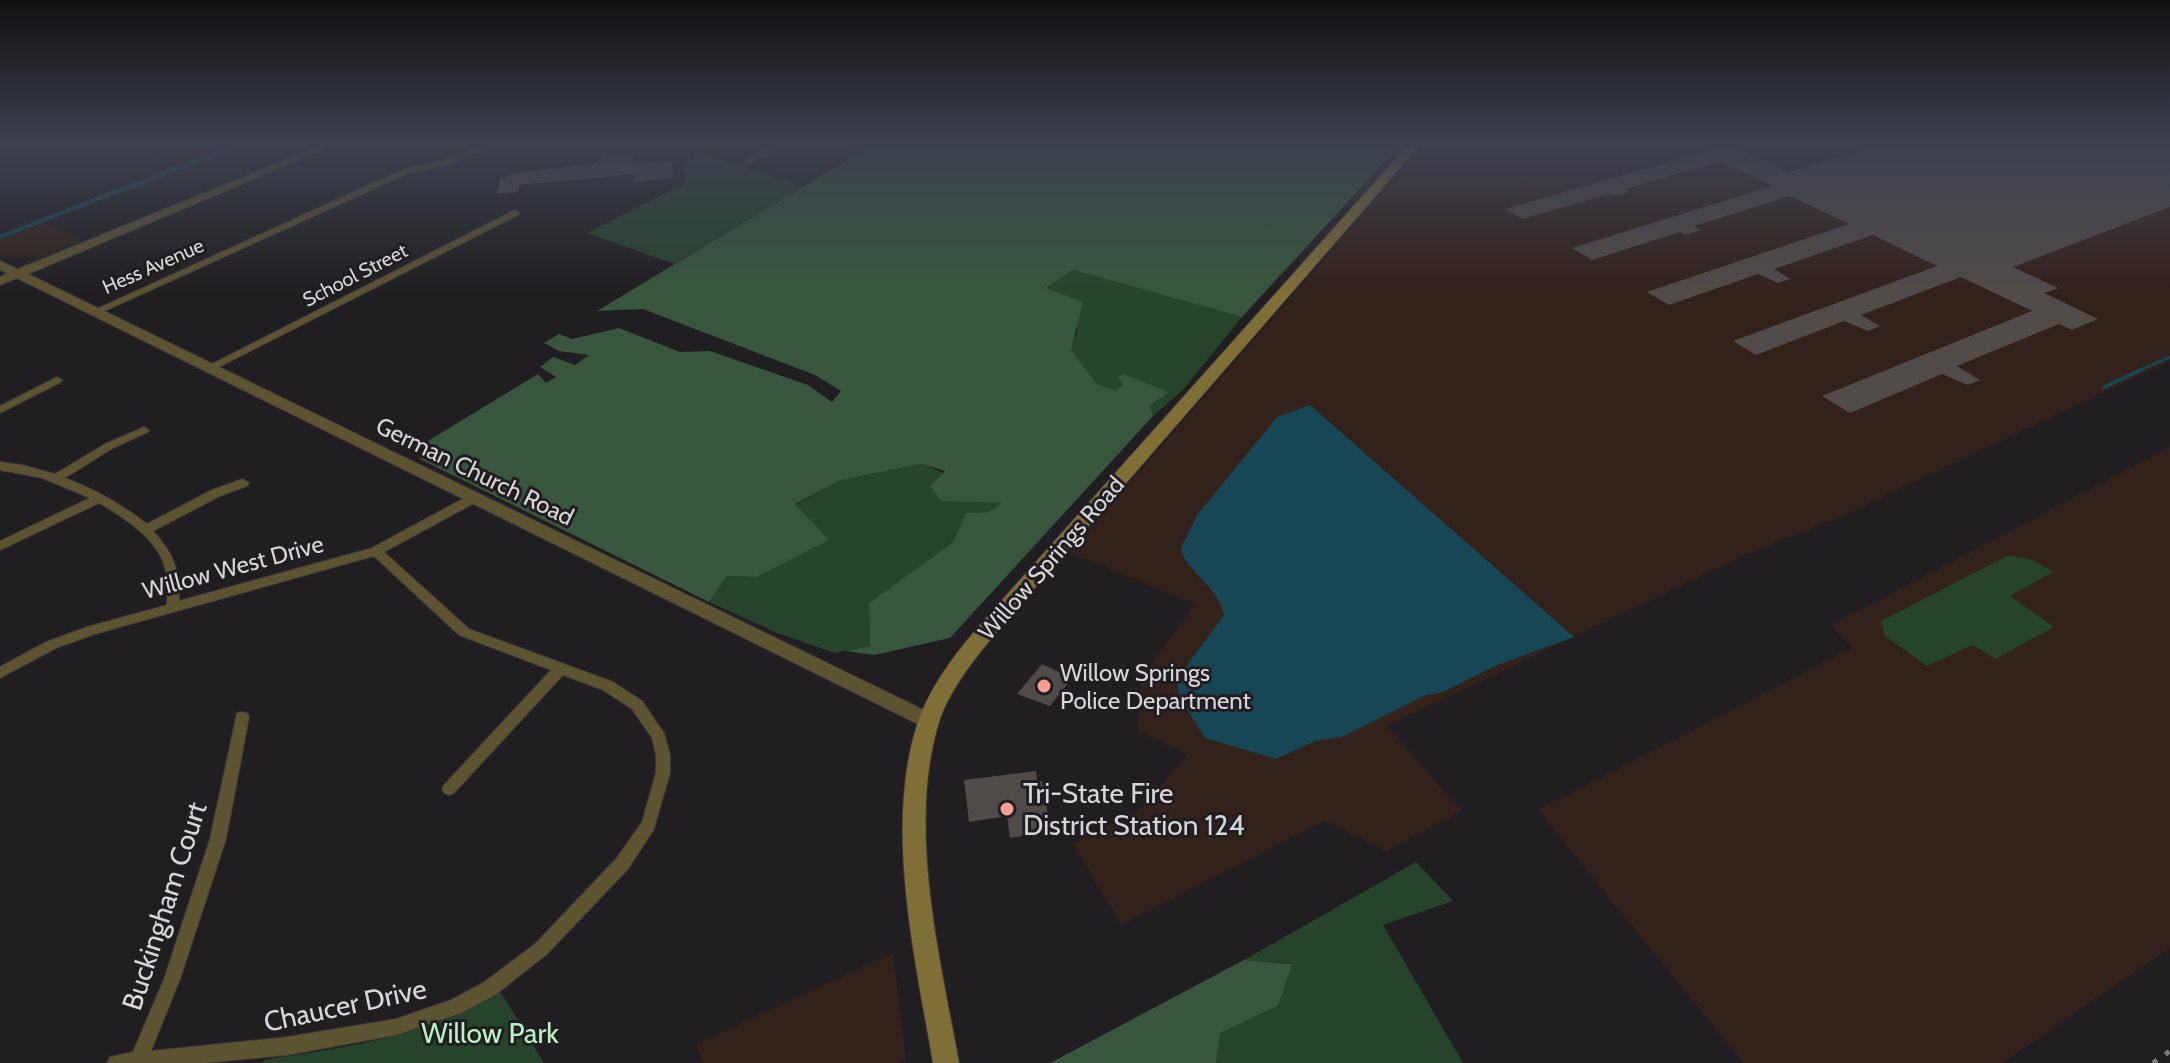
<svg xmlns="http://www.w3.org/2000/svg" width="2170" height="1063" font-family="Cabin,sans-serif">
  <rect width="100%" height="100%" fill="#211e21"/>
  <g fill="#33211b">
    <polygon points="122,145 239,145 182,168"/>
    <polygon points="1423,145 2170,145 2170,361 1838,518 1741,557 1387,726 1462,811 1387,851 1324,821 1121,925 1073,844 1142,808 1187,755 1137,730 1141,678 1195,604 1069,552"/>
    <polygon points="40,221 82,240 38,258 0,256 0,237"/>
    <polygon points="2170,447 2170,948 2002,1063 1743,1063 1538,810 1853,647 1831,625"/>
    <polygon points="893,953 906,1059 898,1063 703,1063 696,1044"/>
  </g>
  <g fill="#26432c">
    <polygon points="695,151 804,186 674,264 587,233 685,183 686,159 695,158"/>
    <polygon points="1073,270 1242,317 1183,390 1153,416 1150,405 1124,385 1114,390 1097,384 1070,350 1078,330 1045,289"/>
    <path d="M 922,464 C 953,474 975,499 1004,502 L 988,512 L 966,513 L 953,542 L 869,603 L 870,646 L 834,653 L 775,632 L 709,602 L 727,576 L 757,577 L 828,540 L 795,505 L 841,480 Z"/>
    <polygon points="2009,555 2033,560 2053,572 2010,596 2054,627 1995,659 1973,645 1927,666 1885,636 1881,621"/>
    <polygon points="1416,862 1453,901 1383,925 1463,1063 1216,1063 1220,1033 1278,1006 1291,963 1244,960"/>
    <path d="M 500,991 L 544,1063 L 263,1063 L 264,1060 C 346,1047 428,1037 500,991 Z"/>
  </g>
  <g fill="#37563d">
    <polygon points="872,145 1400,145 1242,317 1073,270 1046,288 1083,302 1071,350 1097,384 1115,390 1123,385 1118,377 1123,374 1169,392 1150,405 1153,416 950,638 874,655 846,651 870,646 869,603 953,542 966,513 988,512 1002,503 941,501 930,486 945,471 922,464 841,480 795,504 829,540 757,577 727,576 709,602 420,459 418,447 538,374 546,383 556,377 540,367 553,357 575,365 589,355 559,351 544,343 559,334 572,339 619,328 680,352 710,351 808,385 832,402 841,391 815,375 643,309 597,311"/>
    <polygon points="1244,960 1292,964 1278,1006 1220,1033 1216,1063 1050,1063"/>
  </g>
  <g fill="#174754">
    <polygon points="230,145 244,145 0,239 0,235 12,230"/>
    <path d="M 1310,405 L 1574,637 L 1495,666 L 1443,692 L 1426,695 L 1342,737 L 1315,741 L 1276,759 L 1205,738 L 1179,696 L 1177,679 L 1224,615 C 1218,585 1184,570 1181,548 L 1197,515 L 1277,417 Z"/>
  </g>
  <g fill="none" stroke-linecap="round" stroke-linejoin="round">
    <polyline stroke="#174754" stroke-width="3" points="2138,371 2170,357"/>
    <polyline stroke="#174754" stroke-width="4" points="2104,387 2143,369"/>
  </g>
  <g fill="#504a48">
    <polygon points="1727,145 1789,172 1880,145 2170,145 2170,207 2013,267 2058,288 2044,293 2098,319 2072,330 2059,324 1957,366 1980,380 1968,385 1942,374 1850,413 1822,396 2032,311 1961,277 1861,315 1880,326 1868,331 1844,321 1756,355 1733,341 1937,266 1873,235 1774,269 1790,279 1778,283 1758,274 1669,305 1647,292 1849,224 1790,196 1694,226 1701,230 1685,235 1680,232 1592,260 1572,248 1772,186 1720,161 1625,189 1629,192 1614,196 1609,194 1522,219 1505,209"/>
    <polygon points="633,152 632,165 673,161 672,178 634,182 635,174 519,185 518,192 496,194 500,179 520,172 595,164 603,155"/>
    <polygon points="1042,664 1072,678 1050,706 1017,694"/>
    <polygon points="1036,771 1037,781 1042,781 1051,832 1010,838 1007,816 969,822 964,780"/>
  </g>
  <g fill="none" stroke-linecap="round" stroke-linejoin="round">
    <defs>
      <g id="minor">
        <polygon points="485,145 495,145 451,164 409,173 98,314 95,315 90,312 404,169 446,160"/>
        <polygon points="772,145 781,145 750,164 743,162"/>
        <polygon points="837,145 850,145 859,148 855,150"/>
        <polygon points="515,210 519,213 518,215 213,370 209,371 204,368"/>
        <polygon points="57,377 62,380 61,382 0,413 0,406"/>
        <path d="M 144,427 L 149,430 L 148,432 L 113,448 L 65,478 C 95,489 122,505 147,524 L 212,490 L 243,479 L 249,483 L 247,486 L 220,496 L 153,531 C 174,554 180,570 179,601 L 372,548 L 470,495 L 478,495 L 480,498 L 478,501 L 384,552 L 469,629 L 613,682 L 642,701 L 664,733 L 670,755 L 670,773 L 654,829 L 628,869 L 547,954 L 495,995 L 461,1013 L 396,1035 L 287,1055 L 204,1063 L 107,1063 L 110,1057 L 133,1052 L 164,979 L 210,839 L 237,713 L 242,712 L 247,713 L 249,717 L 226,839 L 180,979 L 151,1051 L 287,1037 L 396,1019 L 451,1000 L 483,983 L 535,944 L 616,859 L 642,822 L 656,773 L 656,755 L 652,738 L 632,709 L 603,690 L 563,675 L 454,793 L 449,795 L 444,793 L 442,789 L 444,785 L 551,670 L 459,635 L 374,556 L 95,634 L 56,648 L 0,678 L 0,667 L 46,642 L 87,627 L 167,605 C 167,594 168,583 166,572 C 160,540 125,518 99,503 L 0,550 L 0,541 L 90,498 L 42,478 L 0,470 L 0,462 L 22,465 L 55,474 L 105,444 Z"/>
      </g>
      <polygon id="tertiary" points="322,145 335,145 28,274 936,716 938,721 936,726 929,728 922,726 17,278 0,285 0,277 8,273 0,270 0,261 18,269"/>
      <path id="secondary" d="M 1408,145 L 1420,145 L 1000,628 C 977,656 952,685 940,719 C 906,824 940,957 959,1063 L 933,1063 C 915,957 883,823 919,719 C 933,681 960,648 986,618 Z"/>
    </defs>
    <use href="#minor" stroke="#3b383b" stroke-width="2"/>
    <use href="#tertiary" stroke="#3b383b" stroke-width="2"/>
    <use href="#secondary" stroke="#3b383b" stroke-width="2"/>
    <use href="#minor" fill="#5c5331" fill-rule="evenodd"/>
    <use href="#tertiary" fill="#5c5331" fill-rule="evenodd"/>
    <use href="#secondary" fill="#7f6f37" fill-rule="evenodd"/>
    <polyline stroke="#7e7b7e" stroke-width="5" stroke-dasharray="5 10" stroke-linecap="butt" points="2153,1063 2170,1051"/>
  </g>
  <linearGradient id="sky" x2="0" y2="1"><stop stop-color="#121012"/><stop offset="0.49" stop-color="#3d414e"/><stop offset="1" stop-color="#3d414e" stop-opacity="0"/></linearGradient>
  <rect width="2170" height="293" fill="url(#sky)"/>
  <g fill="#f59c94" stroke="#211e21" stroke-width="3">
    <circle cx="1044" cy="686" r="8"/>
    <circle cx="1007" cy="809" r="8"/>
  </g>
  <g text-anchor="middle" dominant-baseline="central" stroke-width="6" stroke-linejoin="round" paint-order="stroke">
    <g font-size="20" fill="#d9d6d9" stroke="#211e21">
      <text transform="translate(153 266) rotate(-24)">Hess Avenue</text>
      <text transform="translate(355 275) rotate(-27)">School Street</text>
    </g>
    <g font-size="24" fill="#d9d6d9" stroke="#211e21">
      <text transform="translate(475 471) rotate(26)">German Church Road</text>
      <text transform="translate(1051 558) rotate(-49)">Willow Springs Road</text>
      <text transform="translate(233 567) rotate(-15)">Willow West Drive</text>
    </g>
    <g font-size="24" fill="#d9d6d9" stroke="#211e21" text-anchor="start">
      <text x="1060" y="672">Willow Springs<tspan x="1060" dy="28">Police Department</tspan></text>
    </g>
    <g font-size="28" fill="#d9d6d9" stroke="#211e21" text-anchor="start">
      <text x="1023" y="793">Tri-State Fire<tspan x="1023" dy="32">District Station 124</tspan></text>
    </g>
    <g font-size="28" fill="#d9d6d9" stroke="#211e21">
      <text transform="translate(164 906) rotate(-72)">Buckingham Court</text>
      <text transform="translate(345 1005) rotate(-12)">Chaucer Drive</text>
    </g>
    <g font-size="28" fill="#baf2c3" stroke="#211e21">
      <text x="490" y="1033">Willow Park</text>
    </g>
  </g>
</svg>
